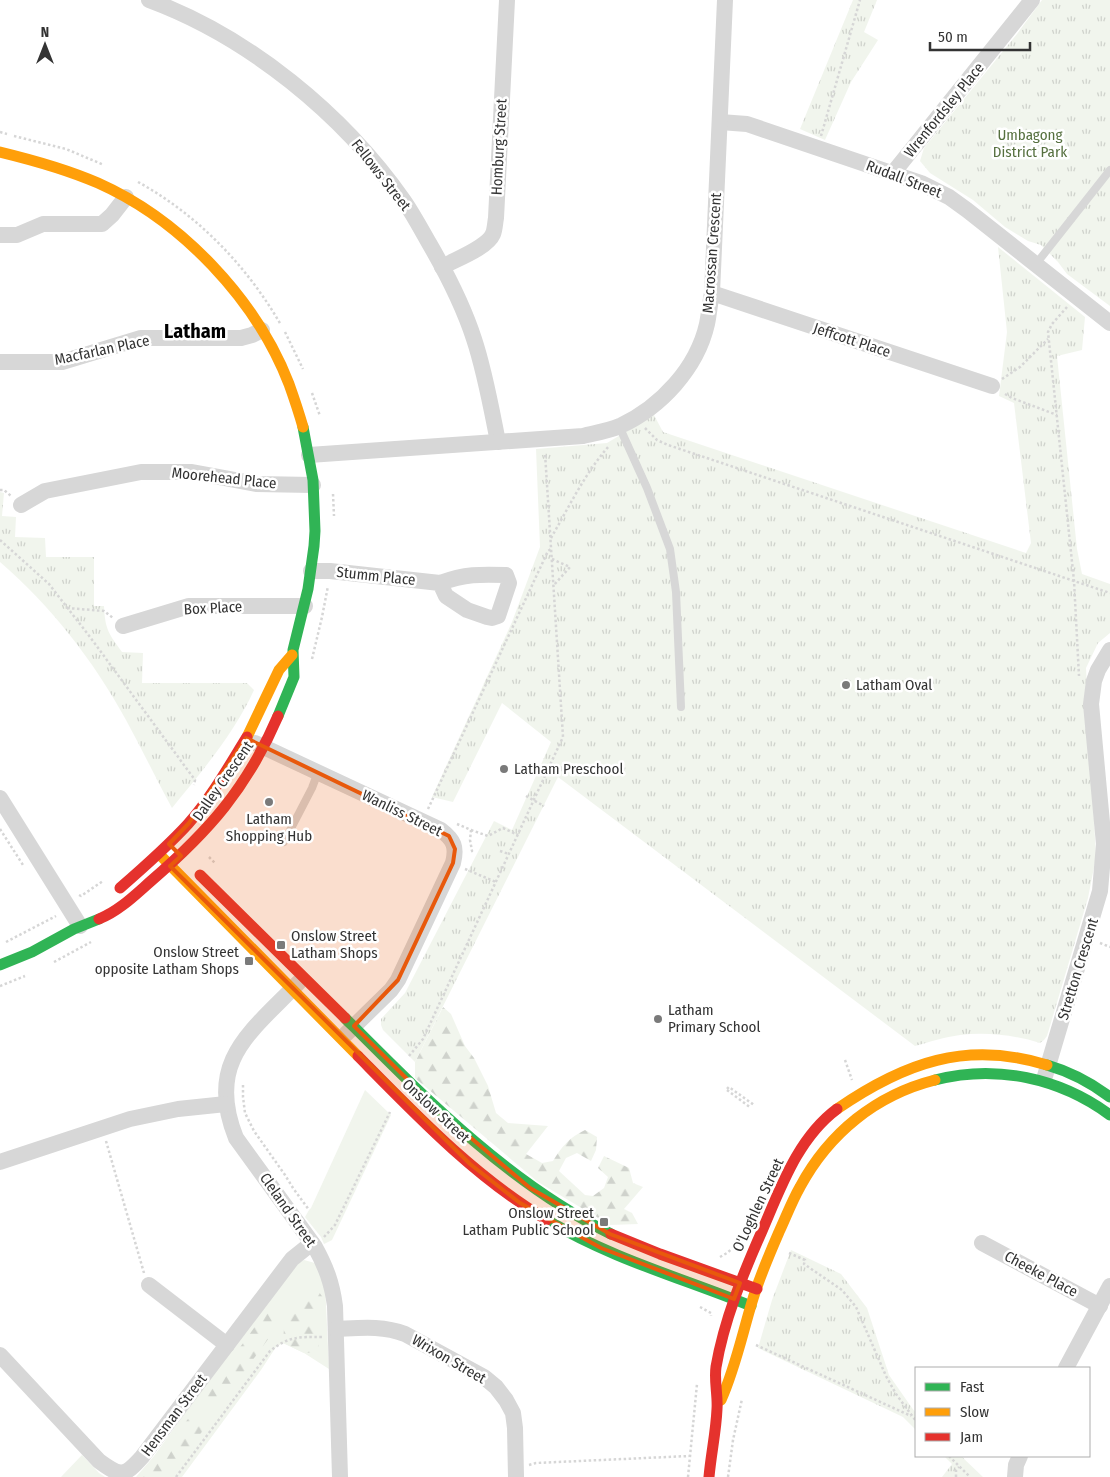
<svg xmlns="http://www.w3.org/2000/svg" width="1110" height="1477" font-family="'Fira Sans Condensed',sans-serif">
  <defs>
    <pattern id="forest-firs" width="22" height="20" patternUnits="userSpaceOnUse" patternTransform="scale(1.25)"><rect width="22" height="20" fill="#f1f5ed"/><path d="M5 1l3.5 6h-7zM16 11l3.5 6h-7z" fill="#cfd2cc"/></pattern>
    <pattern id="park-tufts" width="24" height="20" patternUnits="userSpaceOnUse" patternTransform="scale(1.25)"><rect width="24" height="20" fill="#f1f5ed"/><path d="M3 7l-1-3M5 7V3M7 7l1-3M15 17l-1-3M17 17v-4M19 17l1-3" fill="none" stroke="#cfd2cc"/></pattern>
  </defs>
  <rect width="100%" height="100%" fill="#fff"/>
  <g fill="#f1f5ed">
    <polygon points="365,1090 391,1115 332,1240 324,1244 321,1237 305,1217 309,1210 311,1208"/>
    <polygon points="304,1260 315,1263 325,1283 329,1369 304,1353 283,1343 276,1347 261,1370 182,1477 136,1477 154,1456 240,1337 295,1265"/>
    <polygon points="82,1455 99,1473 105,1477 61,1477"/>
  </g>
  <g fill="url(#forest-firs)">
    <path d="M 443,1007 L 451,1014 L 465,1046 L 474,1058 L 488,1086 L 496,1113 L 508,1123 L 548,1126 L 526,1154 L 542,1163 L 553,1161 C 562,1146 569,1138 585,1130 L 597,1137 L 596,1150 L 591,1161 L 577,1153 L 566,1158 L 559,1171 L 585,1195 L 593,1196 L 604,1188 L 608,1177 L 598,1168 L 604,1156 L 629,1168 L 633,1183 L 643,1187 L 624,1209 L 632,1213 L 638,1224 L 610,1225 L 538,1182 L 415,1078 L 415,1062 Z"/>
    <polygon points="314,1285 324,1299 312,1319 320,1352 304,1353 283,1343 284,1328"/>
    <polygon points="270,1306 281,1311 280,1323 215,1411 208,1411 202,1402 222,1372"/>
    <polygon points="188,1419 194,1420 204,1429 186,1453 161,1477 140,1477"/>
  </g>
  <g fill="url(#park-tufts)">
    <polygon points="853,0 877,0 864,32 878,40 851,82 825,140 800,129"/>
    <polygon points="1042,0 1110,0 1110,306 1067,274 1058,262 1041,245 1028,241 1005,227 973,200 930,173 920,161 924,148 1017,34"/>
    <path d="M 998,247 L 1085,317 L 1082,350 L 1057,356 L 1077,549 L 1082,574 L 1110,584 L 1110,633 L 1098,643 L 1086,668 L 1096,857 L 1088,898 L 1047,1036 L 1044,1040 L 1040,1043 C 1015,1035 986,1032 960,1035 C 945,1037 929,1042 915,1046 L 558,777 L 415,1062 L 383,1030 L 381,1025 L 381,1019 L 405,993 L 494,821 L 512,830 L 551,742 L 502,703 L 453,802 L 432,797 L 512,622 L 540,547 L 536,449 L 607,443 L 654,415 L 663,432 L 1026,553 L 1031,543 L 1014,403 L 999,396 L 1007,332 Z"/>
    <path d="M 0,492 L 4,493 L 2,516 L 16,517 L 15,537 L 45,538 L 46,557 L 94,557 L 94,606 L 104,606 C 105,630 109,634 122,652 L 143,653 L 142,683 L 247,683 L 254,690 C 234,734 202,771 172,808 C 156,779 142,749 126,720 C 94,661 50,605 0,562 Z"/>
    <polygon points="791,1250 841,1274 867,1308 889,1375 912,1408 916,1413 916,1430 903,1417 758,1348 772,1300"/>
    <polygon points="944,1456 961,1456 983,1477 942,1477 952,1464"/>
  </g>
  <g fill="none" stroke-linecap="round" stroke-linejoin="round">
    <g stroke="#d6d6d6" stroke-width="2.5" stroke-dasharray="2.5 2.5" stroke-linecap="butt">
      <polyline points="0,132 7,134"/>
      <polyline points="14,136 66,149 104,165"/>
      <polyline points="821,136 860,0"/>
      <path d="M 138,182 C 198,215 247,266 281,325"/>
      <polyline points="1067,307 1052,324 1048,332 1074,581 1079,676"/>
      <polyline points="285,332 303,369"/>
      <polyline points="1002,379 1020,367 1048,339"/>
      <polyline points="312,393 320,416"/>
      <polyline points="1005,394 1012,398 1057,415"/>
      <polyline points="645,428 657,440 668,445 1110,593"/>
      <polyline points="0,490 4,490 11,496"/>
      <polyline points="333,494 334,516"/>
      <path d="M 551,538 C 569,507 585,473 609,446"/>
      <polyline points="0,540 49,584 90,637 195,780 194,785"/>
      <polyline points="552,559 570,567 554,585"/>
      <polyline points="67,608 104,611 113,618"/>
      <polyline points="312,659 322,617 328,586"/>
      <polyline points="526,796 544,806"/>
      <polyline points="428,809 548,551 551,549"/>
      <polyline points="457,824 471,830 470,840 472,851 469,852"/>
      <polyline points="0,829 23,865"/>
      <polyline points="471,830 488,836 503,828 518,835"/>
      <polyline points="500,851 509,854"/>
      <polyline points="209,857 215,863"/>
      <polyline points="465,869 496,882"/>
      <polyline points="79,895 81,896 103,881"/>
      <polyline points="6,942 56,916"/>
      <polyline points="1100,943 1110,947"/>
      <polyline points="54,962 91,942"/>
      <polyline points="0,986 25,976"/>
      <polyline points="409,1056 423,1039 563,737 545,453"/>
      <polyline points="845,1060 852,1080"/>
      <polyline points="243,1085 243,1097 245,1113 254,1131 285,1175 293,1188 309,1210"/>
      <polyline points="727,1089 729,1087 754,1105"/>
      <polyline points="727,1090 751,1108"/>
      <polyline points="106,1141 144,1273"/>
      <polyline points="324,1237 335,1225 390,1112"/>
      <polyline points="789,1253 805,1260 804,1264 842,1290 856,1307 886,1376 896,1394 916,1421"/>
      <polyline points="720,1257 727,1253 735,1246"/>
      <polyline points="700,1307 711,1313 711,1316"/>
      <polyline points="756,1345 911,1416"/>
      <polyline points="949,1456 970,1477"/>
      <polyline points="529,1465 536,1463 689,1456"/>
      <path d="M 176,1477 L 270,1351 C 289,1336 299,1337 322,1337"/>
      <polyline points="688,1477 697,1384"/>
      <polyline points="728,1477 733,1440 742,1399"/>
      <polyline points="956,1477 956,1470 959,1467"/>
    </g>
    <g stroke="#d7d7d7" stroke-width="8">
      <polyline points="1036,264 1110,170"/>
      <polyline points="619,426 647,488 670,549 676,592 681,707"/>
      <polyline points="284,842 312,788 318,772"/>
    </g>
    <g stroke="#d7d7d7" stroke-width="16">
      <path d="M 149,0 C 249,37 343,114 404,201 C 413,214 421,229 429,243 C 447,274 463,305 474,339 C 485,372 491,407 498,442"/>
      <polyline points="720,122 747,124 921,183 949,197 967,210 1110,323"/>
      <polyline points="893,173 1032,0"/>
      <polyline points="0,235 17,235 43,224 102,224 112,215 126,197"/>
      <path d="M 442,267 C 456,259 487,248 493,234 C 495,229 495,223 496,218 L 507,0"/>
      <polyline points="712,293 992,386"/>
      <polyline points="0,362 62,362 141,338 241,338 252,335 262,330"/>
      <path d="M 309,455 L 583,436 C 595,433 608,431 620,426 C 661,407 697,368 707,324 C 709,314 710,303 712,293 L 725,0"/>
      <polyline points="21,505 45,491 141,472 192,472 256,484 313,485"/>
      <path d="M 311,571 L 330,571 L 440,583 C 465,574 480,574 506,575 L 509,583 L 498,616 L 492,618 L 487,617 L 467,610 L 446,596 L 440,583"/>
      <polyline points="123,626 189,606 305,606"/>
      <path d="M 255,743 L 441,830 C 454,840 457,847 453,863 L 398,980 L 391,990 L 346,1034"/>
      <polyline points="0,798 80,926"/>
      <path d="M 299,982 C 251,1032 205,1061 236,1138 L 315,1247 C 326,1267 332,1283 335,1306 L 340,1477"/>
      <polyline points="1045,1076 1100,891 1104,844 1091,704 1094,681 1098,670 1110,650"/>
      <polyline points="0,1162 130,1119 178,1109 226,1104"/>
      <polyline points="982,1243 1100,1306"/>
      <polyline points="149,1285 227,1345"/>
      <path d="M 336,1329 C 359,1328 382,1325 405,1334 L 484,1377 L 496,1387 L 506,1400 L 513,1413 L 515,1428 L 516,1477"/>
      <path d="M 0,1355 L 99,1461 C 121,1477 124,1477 142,1457 L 292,1259 L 312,1243"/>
      <polyline points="1066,1368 1110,1286"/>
      <polyline points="1015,1477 1016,1465 1020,1456"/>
    </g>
    <g stroke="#30b455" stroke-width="11">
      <polyline points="278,716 294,677 293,650 308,589 314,546 315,531 313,480 303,427"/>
      <polyline points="0,965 32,952 74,929 99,919"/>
      <path d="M 345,1018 C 426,1099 508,1183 611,1234"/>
      <path d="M 1047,1065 C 1071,1072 1090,1082 1110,1097"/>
      <path d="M 935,1080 C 996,1064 1060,1078 1110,1115"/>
      <path d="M 547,1220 C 612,1259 682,1278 751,1306"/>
    </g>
    <g stroke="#ff9f0a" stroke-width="11">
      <path d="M 0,152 C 33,160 66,169 98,183 C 181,220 256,299 289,384 C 294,398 299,413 303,427"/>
      <polyline points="247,737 279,670 292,655"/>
      <polyline points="159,854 358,1056"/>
      <path d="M 837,1109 C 904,1063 966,1040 1047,1065"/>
      <path d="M 721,1400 C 735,1369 742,1335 752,1302 C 759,1278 769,1255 779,1232 C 786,1217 792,1201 800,1187 C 829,1133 876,1095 935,1080"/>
    </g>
    <g stroke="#e5322d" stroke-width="11">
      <polyline points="200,875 345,1018"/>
      <path d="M 120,888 C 143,868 167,847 188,824 C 211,798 229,766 247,737"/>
      <path d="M 99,919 C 119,911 135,895 151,881 C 209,831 247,788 278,716"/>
      <path d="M 358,1056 C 417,1116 475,1177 547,1220"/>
      <polyline points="611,1234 660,1254 757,1289"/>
      <path d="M 709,1477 C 711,1454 716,1432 717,1409 C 718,1395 714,1381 716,1367 C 724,1320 743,1274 762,1231 C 781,1187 798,1138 837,1109"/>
    </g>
  </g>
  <path fill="#e8590c" fill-opacity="0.2" stroke="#e8590c" stroke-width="4" stroke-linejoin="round" d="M 246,738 L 449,836 L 455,849 L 453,863 L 398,980 L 354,1026 L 438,1110 L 530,1188 L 610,1234 L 740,1283 L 734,1299 L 601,1248 L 520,1203 L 470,1164 L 170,866 L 181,856 L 169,844 L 189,823 Z"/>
  <g fill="#7a7a7a" stroke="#fff" stroke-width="2">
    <circle cx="846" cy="685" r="5"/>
    <circle cx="504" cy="769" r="5"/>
    <circle cx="269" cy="802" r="5"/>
    <rect x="276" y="940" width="10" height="10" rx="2.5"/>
    <rect x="244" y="956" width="10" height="10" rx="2.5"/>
    <circle cx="658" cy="1019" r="5"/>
    <rect x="599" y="1217" width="10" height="10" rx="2.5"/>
  </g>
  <g text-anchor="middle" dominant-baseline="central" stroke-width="5" stroke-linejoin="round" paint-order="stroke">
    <g font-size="15" fill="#333" stroke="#fff">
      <text transform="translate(944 110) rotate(-51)">Wrenfordsley Place</text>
      <text transform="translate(499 147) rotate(-87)">Homburg Street</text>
      <text transform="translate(381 175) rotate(52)">Fellows Street</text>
      <text transform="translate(904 179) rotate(21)">Rudall Street</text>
      <text transform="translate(712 253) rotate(-86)">Macrossan Crescent</text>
      <text transform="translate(852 340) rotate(18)">Jeffcott Place</text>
      <text transform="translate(102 350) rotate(-12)">Macfarlan Place</text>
      <text transform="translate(224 478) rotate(6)">Moorehead Place</text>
      <text transform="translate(376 576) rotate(6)">Stumm Place</text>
      <text transform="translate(213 608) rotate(-3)">Box Place</text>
      <text transform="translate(223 781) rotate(-55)">Dalley Crescent</text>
      <text transform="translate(402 813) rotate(26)">Wanliss Street</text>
      <text transform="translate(1078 969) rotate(-73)">Stretton Crescent</text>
      <text transform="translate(436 1111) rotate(43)">Onslow Street</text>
      <text transform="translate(758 1205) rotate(-65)">O'Loghlen Street</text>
      <text transform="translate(288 1210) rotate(55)">Cleland Street</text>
      <text transform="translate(1041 1274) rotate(28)">Cheeke Place</text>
      <text transform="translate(449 1359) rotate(30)">Wrixon Street</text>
      <text transform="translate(174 1415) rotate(-53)">Hensman Street</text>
    </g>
    <g font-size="15" fill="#56703f" stroke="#fff">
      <text x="1030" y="135">Umbagong<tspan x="1030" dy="17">District Park</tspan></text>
    </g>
    <g font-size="15" fill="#333" stroke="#fff" text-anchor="start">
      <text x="856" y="685">Latham Oval</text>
      <text x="514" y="769">Latham Preschool</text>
      <text x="269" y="819" text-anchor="middle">Latham<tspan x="269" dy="17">Shopping Hub</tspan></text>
      <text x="291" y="936">Onslow Street<tspan x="291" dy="17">Latham Shops</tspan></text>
      <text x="239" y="952" text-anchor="end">Onslow Street<tspan x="239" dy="17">opposite Latham Shops</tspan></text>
      <text x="668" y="1010">Latham<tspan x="668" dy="17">Primary School</tspan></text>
      <text x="594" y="1213" text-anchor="end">Onslow Street<tspan x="594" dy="17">Latham Public School</tspan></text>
    </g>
    <g font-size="20" font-weight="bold" fill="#000" stroke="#fff">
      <text x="195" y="331">Latham</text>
    </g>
  </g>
  <rect x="915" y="1367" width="175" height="90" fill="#ffffff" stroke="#adadad"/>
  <rect x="925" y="1383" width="25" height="8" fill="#30b455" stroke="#adadad"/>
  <text x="960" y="1392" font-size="15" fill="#333333">Fast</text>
  <rect x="925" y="1408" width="25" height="8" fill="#ff9f0a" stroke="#adadad"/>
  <text x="960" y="1417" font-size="15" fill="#333333">Slow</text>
  <rect x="925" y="1433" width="25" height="8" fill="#e5322d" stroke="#adadad"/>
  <text x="960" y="1442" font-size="15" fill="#333333">Jam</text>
  <g transform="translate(45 45)" stroke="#ffffff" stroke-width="4" paint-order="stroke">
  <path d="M0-4L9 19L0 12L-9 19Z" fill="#333333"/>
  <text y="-8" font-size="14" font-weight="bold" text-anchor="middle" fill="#333333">N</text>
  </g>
  <path d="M930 42v8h100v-8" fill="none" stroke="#333333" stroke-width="2.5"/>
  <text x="938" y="42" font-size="15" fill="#333333" stroke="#ffffff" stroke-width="4" paint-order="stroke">50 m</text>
</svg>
